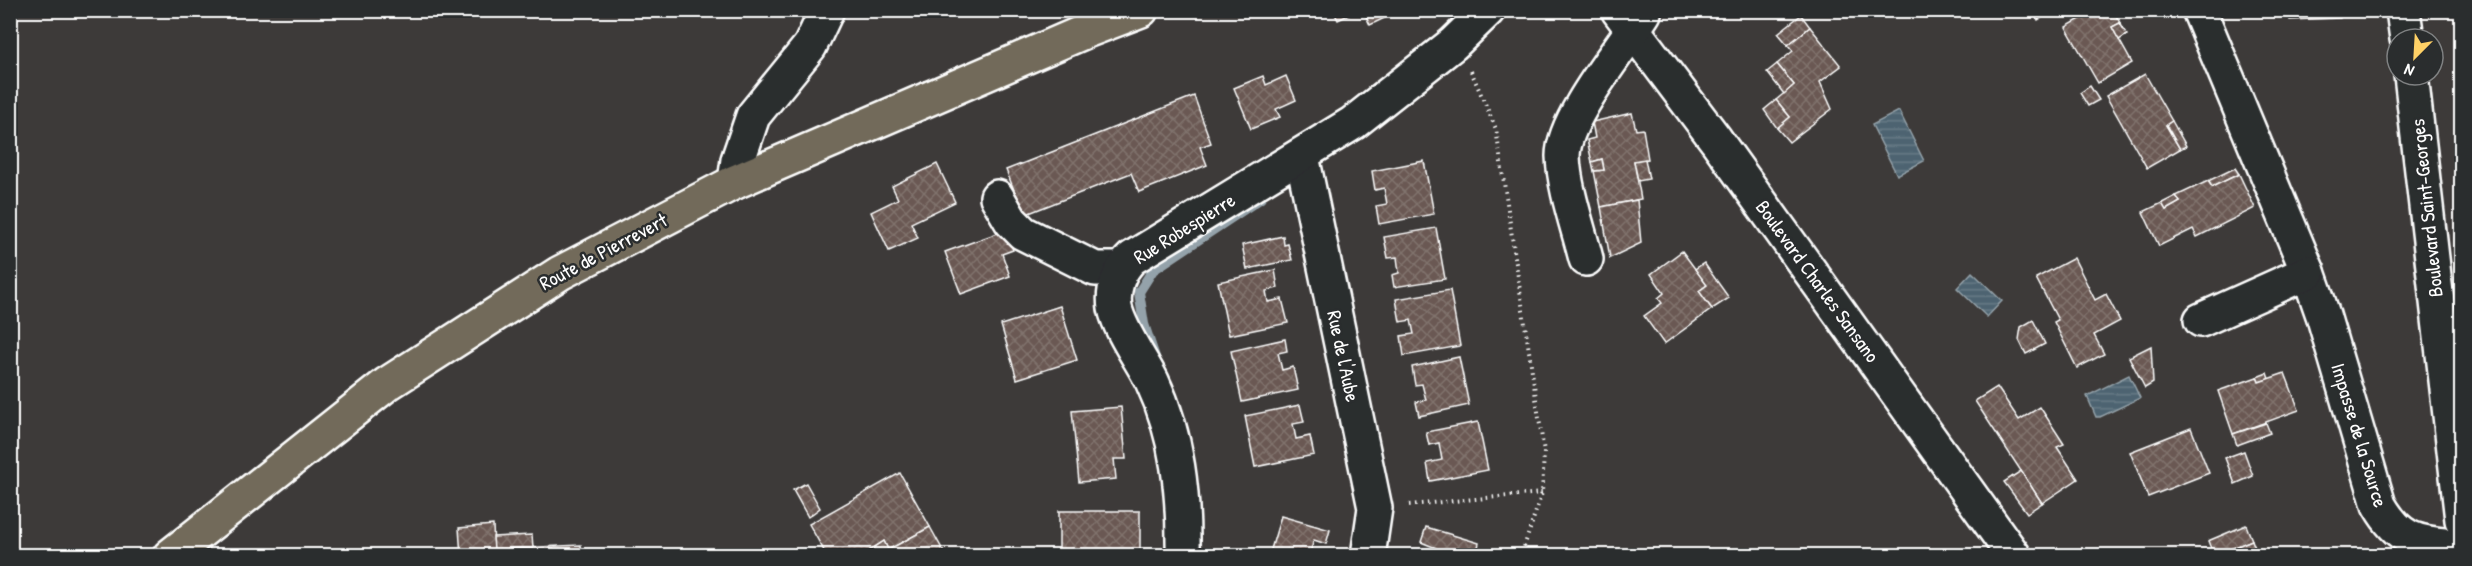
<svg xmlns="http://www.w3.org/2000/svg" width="2472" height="566" font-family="'Patrick Hand',sans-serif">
  <defs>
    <pattern id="water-rules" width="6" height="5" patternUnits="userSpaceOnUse" patternTransform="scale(1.5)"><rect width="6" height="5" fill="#4d6471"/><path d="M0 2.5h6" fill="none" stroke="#687b86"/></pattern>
    <pattern id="building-cross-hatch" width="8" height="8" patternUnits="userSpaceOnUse" patternTransform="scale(1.5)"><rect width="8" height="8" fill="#6a5953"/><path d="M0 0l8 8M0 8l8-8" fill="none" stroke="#80726d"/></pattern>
  </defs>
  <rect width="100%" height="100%" fill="#3d3a39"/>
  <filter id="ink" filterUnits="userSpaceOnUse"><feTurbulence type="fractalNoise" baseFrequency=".0167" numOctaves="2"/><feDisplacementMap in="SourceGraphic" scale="12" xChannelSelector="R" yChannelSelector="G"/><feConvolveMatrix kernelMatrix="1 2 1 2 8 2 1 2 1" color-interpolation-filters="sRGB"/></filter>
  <g filter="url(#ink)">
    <g fill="url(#water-rules)" stroke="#94a2aa" stroke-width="1.5">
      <polygon points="1899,111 1924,161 1897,175 1872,125"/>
      <polygon points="1972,272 2002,301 1987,317 1957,288"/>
      <polygon points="2129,375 2140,398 2100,417 2096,417 2087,396"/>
    </g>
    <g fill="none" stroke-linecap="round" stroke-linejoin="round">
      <polyline stroke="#94a2aa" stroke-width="10" points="1156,360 1144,324 1139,292 1153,270 1261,198"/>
    </g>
    <g fill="url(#building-cross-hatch)" stroke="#fff" stroke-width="1.5">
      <polygon points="1333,10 1359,10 1338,20"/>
      <polygon points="1363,10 1401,10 1370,25"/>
      <polygon points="2033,10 2055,10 2038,20"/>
      <polygon points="2096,10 2113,10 2120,23 2112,27 2132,63 2098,83 2066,27"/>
      <polygon points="2290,10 2340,10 2340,18 2290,20"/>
      <polygon points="1801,15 1810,27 1788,45 1778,33"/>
      <polygon points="2120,23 2127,35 2119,40 2112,27"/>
      <polygon points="1810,27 1841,66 1820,82 1832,109 1789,142 1777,128 1790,117 1776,100 1794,85 1777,64 1793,51 1788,45"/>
      <polygon points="1777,64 1794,85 1784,94 1767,72"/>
      <polygon points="2145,74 2172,121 2166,125 2180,149 2147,168 2106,96"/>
      <polygon points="1263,76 1266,85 1286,76 1296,100 1276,109 1280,117 1251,129 1234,88"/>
      <polygon points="2090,86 2099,100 2088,106 2080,93"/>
      <polygon points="1194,96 1211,143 1200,147 1207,165 1139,192 1131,173 1024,215 1006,170"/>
      <polygon points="1776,100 1790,117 1777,128 1764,110"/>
      <polygon points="1632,113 1636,130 1643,129 1648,159 1634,161 1641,199 1601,207 1594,171 1604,170 1602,159 1592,162 1587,140 1595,138 1592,122"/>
      <polygon points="2172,121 2186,146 2180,149 2166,125"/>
      <polygon points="1602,159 1604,170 1594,171 1592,162"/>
      <polygon points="1645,159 1649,179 1638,181 1634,161"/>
      <polygon points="1424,161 1434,214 1379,224 1376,206 1387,204 1384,188 1375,190 1372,171"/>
      <polygon points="937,164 955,202 911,223 918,238 889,251 871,212 898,199 892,186"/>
      <polygon points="2235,168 2239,174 2212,187 2208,181"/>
      <polygon points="2239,174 2255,208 2197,237 2193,229 2159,246 2143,212 2162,203 2166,210 2180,202 2176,196 2208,181 2212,187"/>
      <polygon points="2176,196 2180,202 2166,210 2162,203"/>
      <polygon points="1637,200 1641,243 1610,258 1601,207"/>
      <polygon points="1436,228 1445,279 1394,287 1392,275 1399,273 1397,257 1388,258 1384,237"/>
      <polygon points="1006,230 1013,250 1002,254 1010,276 961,294 945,252"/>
      <polygon points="1283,236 1284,245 1288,244 1292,260 1247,269 1242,245"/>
      <polygon points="1682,251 1707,285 1699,291 1712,309 1664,344 1644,316 1662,303 1658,298 1664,293 1651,274"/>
      <polygon points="2074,258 2095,300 2106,294 2120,321 2094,335 2104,354 2077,368 2054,322 2058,320 2036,278"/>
      <polygon points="1704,263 1729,298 1712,309 1699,291 1707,285 1695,269"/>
      <polygon points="1275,270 1278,288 1266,291 1268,302 1282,299 1288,323 1229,335 1218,282"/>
      <polygon points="1450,290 1460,346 1404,356 1401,336 1414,334 1411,320 1400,322 1396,299"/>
      <polygon points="1060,306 1077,360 1017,379 1001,325"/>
      <polygon points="2033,320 2045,344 2026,354 2019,340 2021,327"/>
      <polygon points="1285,339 1287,351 1278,353 1282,370 1293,367 1298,390 1242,402 1231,351"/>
      <polygon points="2151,346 2153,383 2145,388 2129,357"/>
      <polygon points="1459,357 1469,405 1419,416 1416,402 1426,400 1422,384 1415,385 1412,367"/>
      <polygon points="2267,373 2269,379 2259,382 2257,377"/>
      <polygon points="2285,373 2299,410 2233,434 2218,391 2257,377 2259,382"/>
      <polygon points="1997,387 2019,420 2040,407 2064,444 2057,447 2078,479 2042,503 1975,401"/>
      <polygon points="1300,405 1304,422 1293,424 1296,439 1310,436 1314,455 1255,467 1245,416"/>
      <polygon points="1121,407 1126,459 1114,459 1116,479 1079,482 1072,411"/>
      <polygon points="1478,422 1488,470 1430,481 1427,463 1442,460 1439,443 1429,445 1426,432"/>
      <polygon points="2266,423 2270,433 2237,445 2233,434"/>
      <polygon points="2191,428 2209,473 2148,497 2130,452"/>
      <polygon points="2244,451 2253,476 2235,484 2225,458"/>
      <polygon points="2021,471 2042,503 2027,513 2004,482"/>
      <polygon points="900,473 930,527 888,550 884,541 861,556 827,556 809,524"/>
      <polygon points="806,483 820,508 808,517 793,490"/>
      <rect x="1059" y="511" width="81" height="45"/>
      <polygon points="1281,516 1330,530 1326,544 1314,540 1309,556 1269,556"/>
      <polygon points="493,525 494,549 581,545 582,556 461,556 459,528"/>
      <polygon points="2246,525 2252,540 2214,556 2208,541"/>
      <polygon points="930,527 946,556 891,556 888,550"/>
      <polygon points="1426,527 1479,543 1476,556 1434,556 1436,548 1421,542"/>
      <polygon points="532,535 533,548 494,549 493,537"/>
      <polygon points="2252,540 2258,556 2214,556"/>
      <polygon points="884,541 891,556 861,556"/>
    </g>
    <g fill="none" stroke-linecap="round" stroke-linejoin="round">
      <defs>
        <g id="minor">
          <polyline points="1618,10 1716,140 2014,556"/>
          <path d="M 2199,10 L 2308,272 L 2323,315 L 2379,505 C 2402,545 2420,542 2462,547"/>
          <polyline points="2403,10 2407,39"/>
          <polyline points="2411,75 2462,520"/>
          <polyline points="1302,156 1375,508 1368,556"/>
          <polyline points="735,182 738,160 753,116 810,46 827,10"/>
          <polyline points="997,197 1011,221 1023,233 1095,269 1122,269"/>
          <path d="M 1586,259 C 1578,227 1564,188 1563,156 C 1563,118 1623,47 1644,13"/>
          <polyline points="2201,320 2308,272"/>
          <path d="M 1183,556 C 1184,495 1178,436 1152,381 C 1141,359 1120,331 1115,308 C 1112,289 1119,270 1132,258 L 1353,123 L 1453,44 L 1488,10"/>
        </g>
        <polyline id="major" points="170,556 387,384 560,273 735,182 1086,31 1141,10"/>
      </defs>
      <use href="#minor" stroke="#fff" stroke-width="38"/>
      <use href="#major" stroke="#fff" stroke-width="38"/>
      <g stroke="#fff" stroke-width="4" stroke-dasharray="1.5 4.5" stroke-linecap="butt">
        <polyline points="1471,71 1496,129 1544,452 1542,493 1521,556"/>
        <polyline points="1409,505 1542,493"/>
      </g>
      <use href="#minor" stroke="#2a2d2e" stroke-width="33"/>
      <use href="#major" stroke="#726b5a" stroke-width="33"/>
    </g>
  </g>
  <g text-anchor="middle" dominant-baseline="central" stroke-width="5" stroke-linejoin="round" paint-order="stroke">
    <g font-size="20" fill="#fff" stroke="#2a2d2e">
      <text transform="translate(2426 208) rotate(-96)">Boulevard Saint-Georges</text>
      <text transform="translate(1184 228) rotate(-32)">Rue Robespierre</text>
      <text transform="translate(603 251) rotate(-28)">Route de Pierrevert</text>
      <text transform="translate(1818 281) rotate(54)">Boulevard Charles Sansano</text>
      <text transform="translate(1344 356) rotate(78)">Rue de l'Aube</text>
      <text transform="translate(2360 435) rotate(73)">Impasse de la Source</text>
    </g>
  </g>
  <rect width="2472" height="566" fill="none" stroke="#2a2d2e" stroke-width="36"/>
  <rect x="18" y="18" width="2436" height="530" fill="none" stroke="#fff" stroke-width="2" filter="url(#ink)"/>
  <g transform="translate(2415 57) rotate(204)"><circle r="28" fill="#2a2d2e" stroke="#7f8182" stroke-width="1.5"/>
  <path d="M0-4.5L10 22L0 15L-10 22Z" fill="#ffd166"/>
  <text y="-9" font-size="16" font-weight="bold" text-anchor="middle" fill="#ffffff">N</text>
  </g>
</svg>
